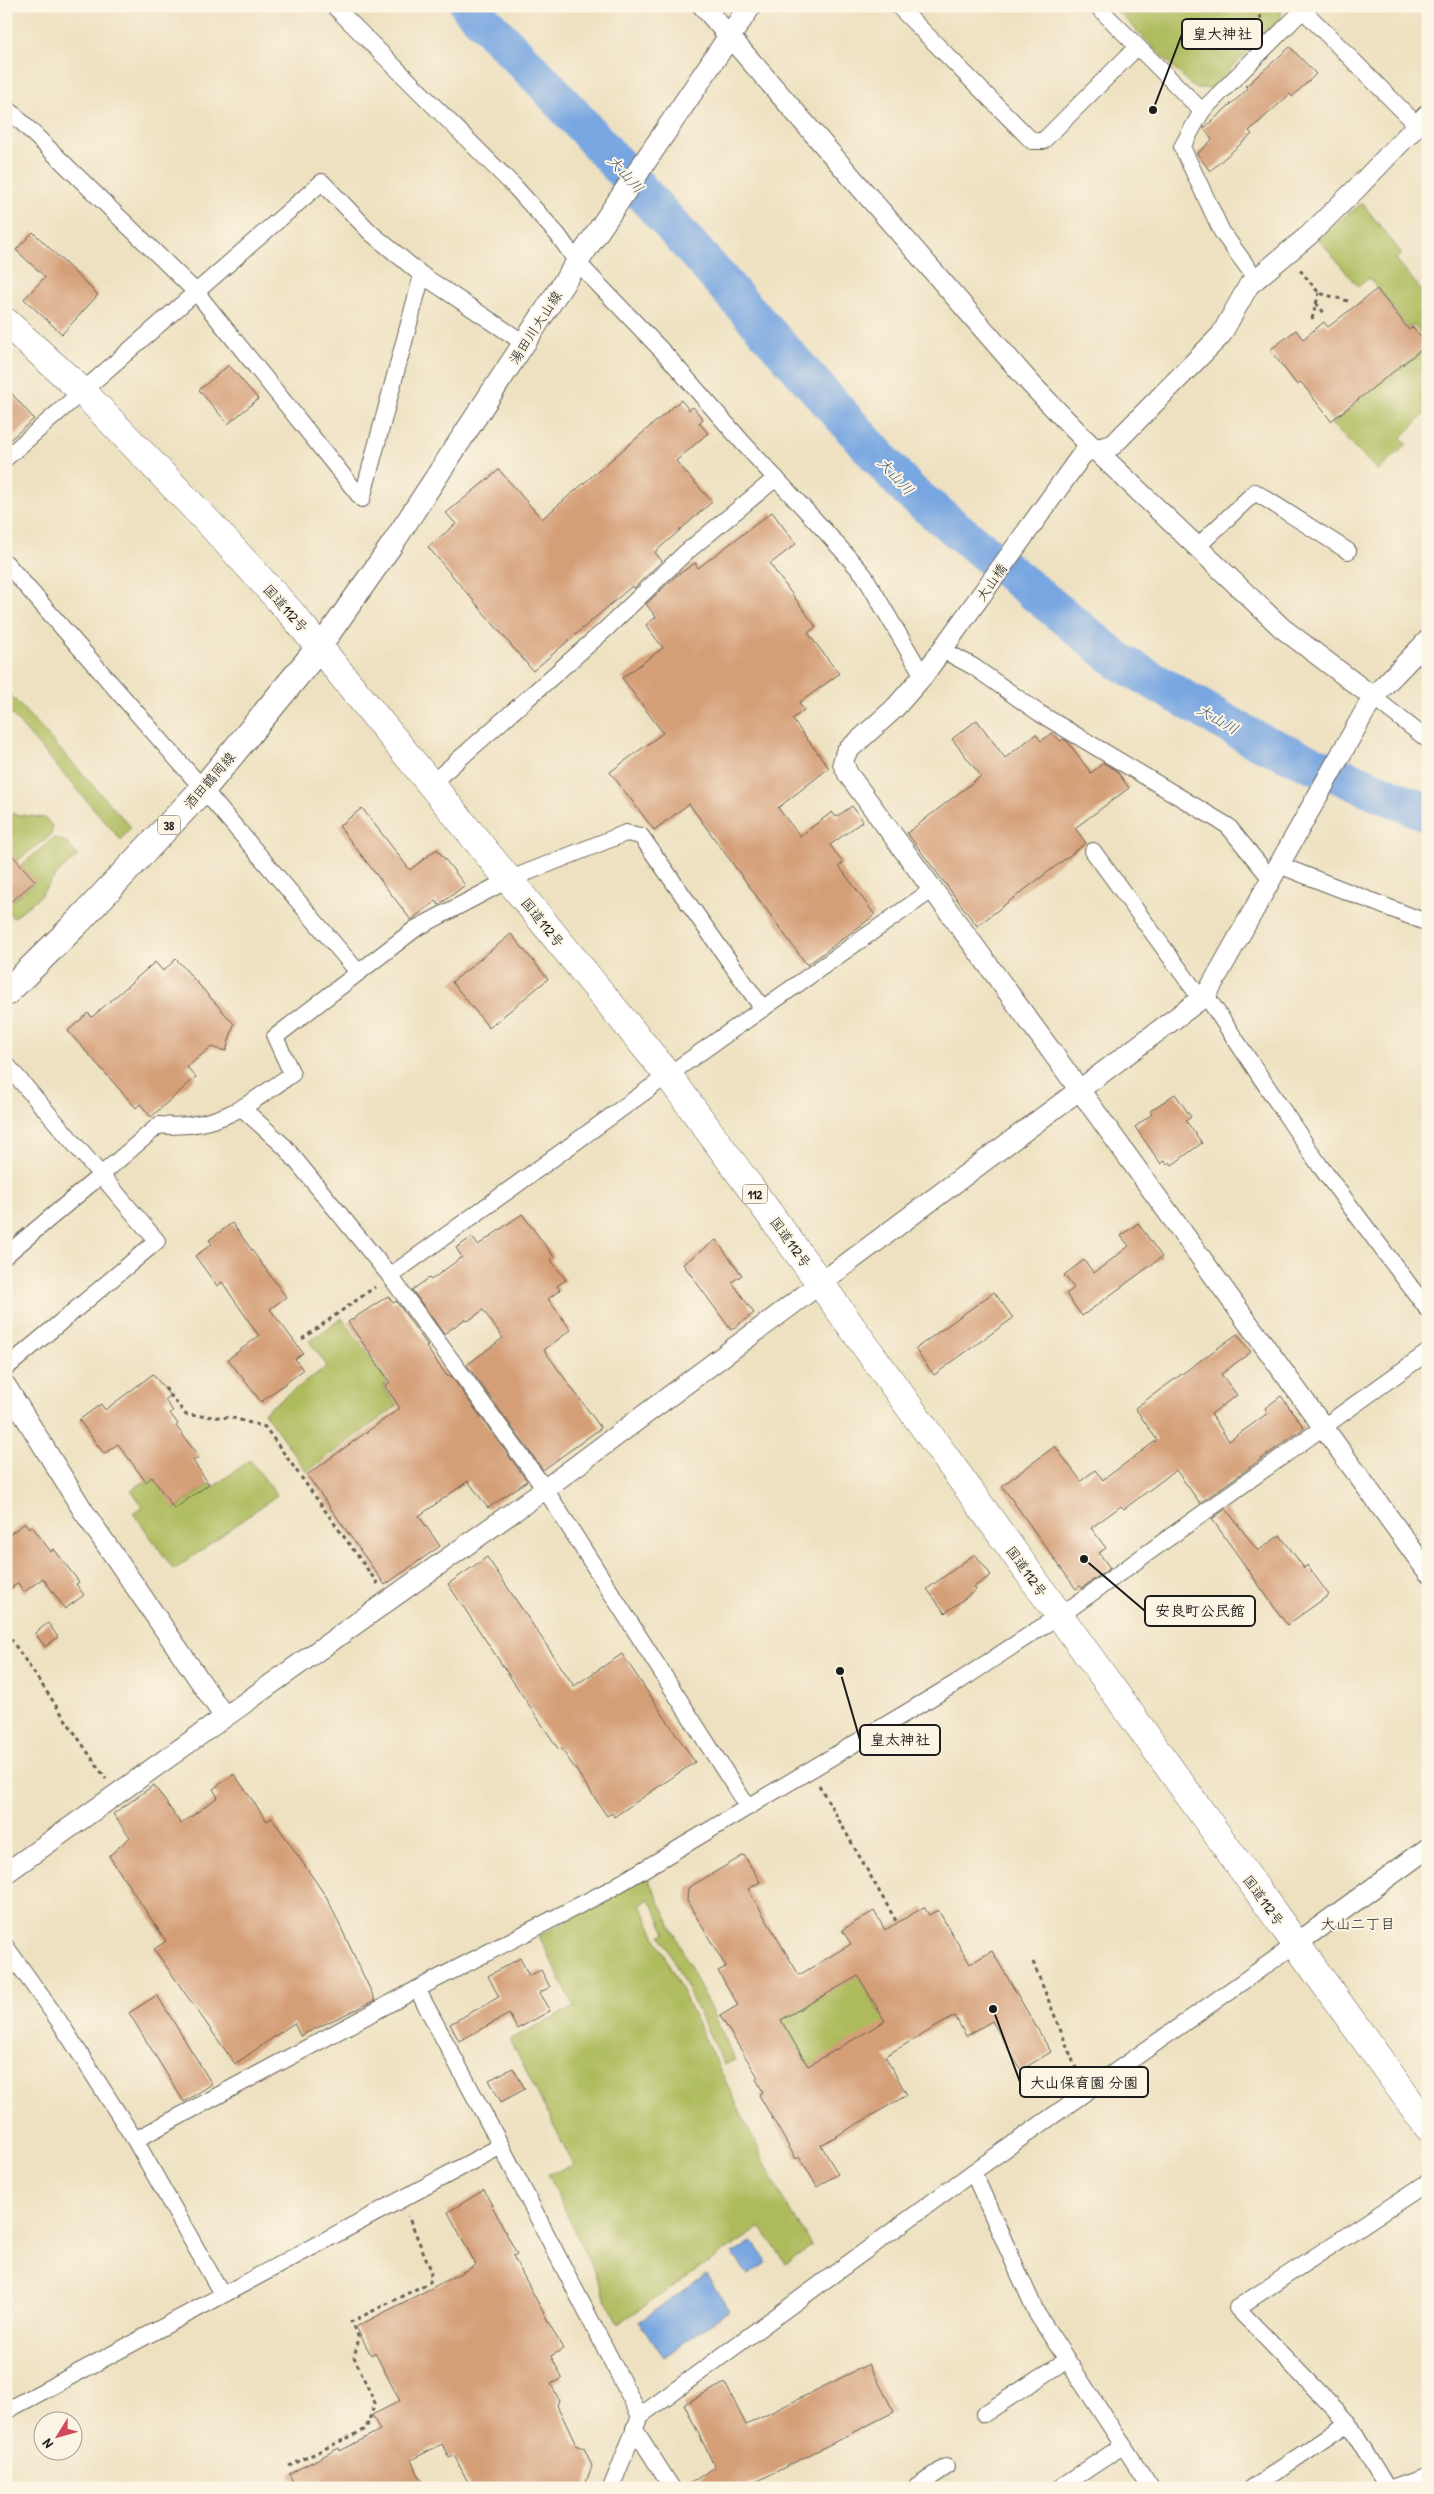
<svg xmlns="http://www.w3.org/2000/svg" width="1434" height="2494" font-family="'Patrick Hand','Klee One',sans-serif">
  <rect width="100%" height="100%" fill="#fcf5e5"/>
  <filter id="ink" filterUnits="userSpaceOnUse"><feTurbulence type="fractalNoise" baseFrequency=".02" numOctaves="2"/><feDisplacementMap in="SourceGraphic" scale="10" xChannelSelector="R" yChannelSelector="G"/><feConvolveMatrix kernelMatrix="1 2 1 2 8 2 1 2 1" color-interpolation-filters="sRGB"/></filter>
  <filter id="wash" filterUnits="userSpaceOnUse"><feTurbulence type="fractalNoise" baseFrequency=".0096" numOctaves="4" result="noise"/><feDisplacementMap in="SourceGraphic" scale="20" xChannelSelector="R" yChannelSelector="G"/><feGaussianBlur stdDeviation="1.12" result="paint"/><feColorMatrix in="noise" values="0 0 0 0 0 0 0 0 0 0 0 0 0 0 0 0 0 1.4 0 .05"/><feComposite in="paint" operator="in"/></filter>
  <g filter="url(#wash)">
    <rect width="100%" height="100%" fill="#eee1c1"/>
    <g fill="#aebb5d" stroke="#656c3c">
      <polygon points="1112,6 1282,6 1281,18 1212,88 1194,88"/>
      <polygon points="1362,203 1402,254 1396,259 1428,298 1428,343 1414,325 1409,329 1369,278 1358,287 1318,238"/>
      <polygon points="1428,346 1428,411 1401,438 1407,444 1378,471 1331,424 1360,401 1354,391 1374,375 1381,383"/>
      <polygon points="6,690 131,827 121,840 6,708"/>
      <polygon points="6,813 45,818 53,827 51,835 17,861 6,848"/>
      <polygon points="54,838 66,842 78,856 58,873 39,897 13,918 8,911 6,912 6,906 35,882 21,865"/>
      <polygon points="342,1318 388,1382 383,1386 397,1406 307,1472 264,1412 327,1366 309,1341"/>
      <polygon points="250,1460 277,1495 174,1570 133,1513 142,1506 131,1490 152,1477 175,1509 209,1484 213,1487"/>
      <polygon points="647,1876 735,2060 724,2065 661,1935 666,1933 650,1899 640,1904 781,2196 812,2245 786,2264 761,2227 618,2324 548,2174 574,2166 510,2039 574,2007 539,1936"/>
      <polygon points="869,1969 866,1990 881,2016 893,2010 903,2027 808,2066 781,2020"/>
    </g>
    <g fill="#77a6e1" stroke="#4a617e">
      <polygon points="752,2241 767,2262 748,2275 733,2254"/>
      <polygon points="706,2275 730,2310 664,2357 639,2322"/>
    </g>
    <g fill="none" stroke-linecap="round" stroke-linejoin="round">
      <polyline stroke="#77a6e1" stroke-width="38" points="469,6 547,86 909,491 1119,661 1254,739 1428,813"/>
    </g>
    <g id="blocks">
      <g fill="#d49e77" fill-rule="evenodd">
        <polygon points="1290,47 1316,74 1292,97 1290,94 1249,131 1252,134 1210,171 1197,154 1212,140 1204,128 1248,89 1246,86"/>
        <polygon points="33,232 98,295 62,334 24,299 45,277 16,250"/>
        <polygon points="1377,289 1409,330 1413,327 1427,345 1331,421 1301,382 1297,385 1270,350 1296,330 1303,339 1324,322 1328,327"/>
        <polygon points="229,365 258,399 228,424 199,390"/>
        <polygon points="6,387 34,419 6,443"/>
        <polygon points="681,400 689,410 693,407 703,419 699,423 708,433 676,461 712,502 655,552 662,561 634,588 632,586 533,671 428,547 456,524 446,513 499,470 542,519"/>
        <polygon points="772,512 796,544 770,564 816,627 808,633 839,674 799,703 804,710 792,719 829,768 778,808 800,836 832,812 836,817 852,806 863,821 830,845 843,863 839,866 875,915 807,965 689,804 654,830 610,772 663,733 622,678 663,648 646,625 656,617 646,604 676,576 695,563 698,568"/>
        <polygon points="977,720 1005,758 1036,734 1041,741 1052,733 1061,741 1063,739 1068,742 1091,773 1103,763 1116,770 1129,788 1075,828 1086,843 977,926 907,833 981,776 952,739"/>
        <polygon points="362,808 410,870 437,849 465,885 439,905 436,901 411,920 339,826"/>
        <polygon points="6,848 35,881 6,906"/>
        <polygon points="511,934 548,979 489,1028 452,982"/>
        <polygon points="176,959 234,1024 226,1051 211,1047 187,1067 196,1077 151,1117 140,1104 136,1108 68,1031 88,1013 92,1017 155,962 163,971"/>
        <polygon points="1175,1094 1191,1117 1186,1121 1202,1143 1172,1165 1170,1162 1167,1164 1165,1161 1161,1164 1135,1127 1152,1114 1150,1111"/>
        <polygon points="522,1214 554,1257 551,1260 566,1280 557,1286 560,1290 548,1299 571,1330 544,1350 601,1428 543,1470 467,1365 503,1338 483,1310 468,1321 465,1319 444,1334 412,1290 429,1278 431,1280 462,1257 456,1248 472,1237 478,1245"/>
        <polygon points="232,1223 286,1297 270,1309 303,1353 295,1359 303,1370 261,1402 228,1359 259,1336 222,1282 217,1286 195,1256 212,1244 209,1240"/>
        <polygon points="1138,1223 1162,1257 1082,1316 1066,1294 1074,1288 1064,1275 1084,1260 1094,1273 1129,1246 1121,1236"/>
        <polygon points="716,1240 742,1275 732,1282 754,1313 731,1330 683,1264"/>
        <polygon points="994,1292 1013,1318 934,1375 915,1349"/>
        <polygon points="388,1296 393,1303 396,1301 428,1346 426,1347 447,1376 451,1376 527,1481 488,1508 468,1481 419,1516 440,1546 385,1585 307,1475 400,1408 385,1386 390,1382 348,1322"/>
        <polygon points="1237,1334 1251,1352 1221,1374 1237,1395 1211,1414 1229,1441 1268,1413 1265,1408 1281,1396 1304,1428 1200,1503 1176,1470 1124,1509 1121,1506 1091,1528 1106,1548 1099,1553 1110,1568 1082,1588 1080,1586 1076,1589 1002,1486 1055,1446 1081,1481 1095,1470 1103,1480 1157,1440 1135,1408"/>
        <polygon points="153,1374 170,1396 165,1400 173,1411 170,1413 178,1424 176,1426 199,1457 193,1461 209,1484 174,1509 152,1477 146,1482 118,1444 104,1454 79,1420 101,1404 105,1410"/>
        <polygon points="1226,1509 1258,1551 1280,1535 1304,1568 1307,1565 1329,1595 1287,1625 1212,1519"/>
        <polygon points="25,1523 29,1528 32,1526 51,1552 54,1549 79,1582 76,1584 84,1595 65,1609 43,1578 24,1592 18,1583 6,1592 6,1537"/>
        <polygon points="975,1554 991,1575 974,1587 976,1590 945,1613 927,1589"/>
        <polygon points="487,1557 574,1686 622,1654 695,1762 614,1817 612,1813 607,1816 561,1748 559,1750 448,1584"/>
        <polygon points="48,1623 58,1637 45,1647 35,1633"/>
        <polygon points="234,1774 267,1821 272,1818 327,1898 375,2000 300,2036 294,2023 235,2064 154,1949 166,1941 109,1856 130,1837 113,1814 154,1785 181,1824 218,1797 213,1789"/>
        <path d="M 744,1855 L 760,1882 L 748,1889 L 799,1975 L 851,1944 L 842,1930 L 874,1911 L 885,1930 L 924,1907 L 929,1915 L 938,1910 L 970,1964 L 992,1951 L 1051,2052 L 1021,2070 L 992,2021 L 966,2036 L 955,2016 L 885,2056 L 907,2095 L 821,2145 L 838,2174 L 817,2187 L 800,2157 L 796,2159 L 759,2095 L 763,2092 L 756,2079 L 758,2077 L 720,2016 L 738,2005 L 718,1971 L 726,1967 L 687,1901 L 688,1888 ZM 858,1976 L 885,2021 L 808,2066 L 781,2020 Z"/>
        <polygon points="520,1958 529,1976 541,1970 550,1987 539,1993 550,2011 517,2029 509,2014 459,2041 450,2024 499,1997 488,1976"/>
        <polygon points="157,1995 212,2084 184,2102 129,2013"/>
        <polygon points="513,2068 525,2089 501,2102 489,2080"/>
        <polygon points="484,2190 517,2254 513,2256 563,2349 551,2356 562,2378 551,2384 559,2400 557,2405 576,2445 584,2448 592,2466 585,2485 580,2488 471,2488 454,2455 449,2458 442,2444 411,2460 426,2488 296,2488 289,2474 339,2448 340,2451 380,2430 372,2415 400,2401 375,2353 371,2355 356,2327 476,2265 448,2212"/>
        <polygon points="869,2364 894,2412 744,2488 683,2488 715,2467 684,2404 725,2383 746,2425"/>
      </g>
    </g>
  </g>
  <g filter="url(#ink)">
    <use href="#blocks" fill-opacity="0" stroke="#666156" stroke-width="1"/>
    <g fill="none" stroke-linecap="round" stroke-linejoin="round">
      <defs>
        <g id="minor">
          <polyline points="334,6 515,187 558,235 577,262 667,356 744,444 825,531 864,575 923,676"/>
          <polyline points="898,6 1032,141 1043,141 1137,47"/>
          <polyline points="1097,6 1202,111 1307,6"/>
          <polyline points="1299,6 1417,125"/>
          <polyline points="6,107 196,292 362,499 422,275"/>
          <polyline points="1202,111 1182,147 1222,232 1256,279"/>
          <polyline points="6,458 322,182 371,233 422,275 524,343"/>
          <polyline points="1196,548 1255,492 1348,551"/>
          <polyline points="6,563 203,789 358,972"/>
          <polyline points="943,650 974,667 1039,713 1228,826 1271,879"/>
          <polyline points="1373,697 1428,740"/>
          <polyline points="431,784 606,629 684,554 776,478"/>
          <polyline points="1093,851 1201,999"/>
          <polyline points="1279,865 1428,923"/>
          <polyline points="1205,994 1320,1166 1428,1310"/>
          <path d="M 6,1064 L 101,1175 L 159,1125 C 216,1131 248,1105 292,1074 L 275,1037 L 415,929 L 508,880 L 626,833 L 641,836 L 763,1009"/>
          <polyline points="243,1109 285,1147 390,1276 545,1489 747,1806"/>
          <polyline points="6,1255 101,1175 157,1241 6,1368"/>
          <polyline points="390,1276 668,1075 932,890"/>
          <polyline points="6,1947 59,2021 135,2140 222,2294"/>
          <polyline points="417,1989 501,2146 640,2416"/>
          <polyline points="135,2140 417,1989 609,1890 961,1680 1075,1605 1428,1352"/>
          <polyline points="973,2172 1037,2314 1151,2488"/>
          <polyline points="6,2411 501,2146"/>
          <polyline points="984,2414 1067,2360"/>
          <polyline points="634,2428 672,2488"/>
          <polyline points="611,2488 640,2416 973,2172 1296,1944"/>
          <polyline points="915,2488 946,2467"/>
          <polyline points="1059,2488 1124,2445"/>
          <polyline points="1252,2488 1348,2423"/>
          <polyline points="1387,2488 1348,2423 1237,2308 1428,2182"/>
          <polyline points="1391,2488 1428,2475"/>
        </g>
        <g id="tertiary">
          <polyline points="703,6 1030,383 1082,437 1282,628 1373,697"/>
          <polyline points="1428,114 1356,189 1309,235 1249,285 1221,335 1113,445 1084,452 923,676 894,709 846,752 843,763 848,774 1068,1074 1428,1572"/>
          <polyline points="6,1386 84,1512 224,1716"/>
          <polyline points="6,1873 545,1489 1201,999 1209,990 1373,697 1428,640"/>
          <polyline points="1296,1944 1428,1848"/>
        </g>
        <polyline id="secondary" points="320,647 391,546 582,255 750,6"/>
        <polyline id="primary" points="6,993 77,923 203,789 320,647"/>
        <polyline id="trunk" points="6,322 82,391 213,527 292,614 668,1075 820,1283 1428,2127"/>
      </defs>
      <use href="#minor" stroke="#666156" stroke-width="18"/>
      <use href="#tertiary" stroke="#666156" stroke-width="22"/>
      <use href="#secondary" stroke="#666156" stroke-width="24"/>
      <use href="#primary" stroke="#666156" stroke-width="28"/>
      <use href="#trunk" stroke="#666156" stroke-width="29"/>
      <g stroke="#666156" stroke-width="3" stroke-dasharray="4 4" stroke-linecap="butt">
        <polyline points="1260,27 1261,6"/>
        <polyline points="1300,270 1319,293 1348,301"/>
        <polyline points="1316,303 1325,314"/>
        <polyline points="1312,319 1319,293"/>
        <polyline points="302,1339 375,1287"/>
        <polyline points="165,1388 186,1415 233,1418 265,1427 378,1584"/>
        <polyline points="6,1632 106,1779"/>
        <polyline points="819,1785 896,1921"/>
        <polyline points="1033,1962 1079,2076"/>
        <polyline points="289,2466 366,2429 375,2403 354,2357 359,2338 351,2322 430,2282 431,2270 408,2216"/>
      </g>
      <use href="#minor" stroke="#fff" stroke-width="16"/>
      <use href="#tertiary" stroke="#fff" stroke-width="20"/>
      <use href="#secondary" stroke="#fff" stroke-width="22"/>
      <use href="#primary" stroke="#fff" stroke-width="26"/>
      <use href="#trunk" stroke="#fff" stroke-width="28"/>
    </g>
  </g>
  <g text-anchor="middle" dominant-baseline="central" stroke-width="4" stroke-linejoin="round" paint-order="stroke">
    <g fill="#fcf5e5" stroke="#5f5d58" stroke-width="1">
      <rect x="158" y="815.5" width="22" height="19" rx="4"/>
      <rect x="742.5" y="1184.5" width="25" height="19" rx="4"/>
    </g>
    <g font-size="12" font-weight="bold" fill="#1c1c1c">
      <text x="169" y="825">38</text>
      <text x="755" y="1194">112</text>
    </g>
    <g font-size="14" fill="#1c1c1c" stroke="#fcf5e5">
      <text transform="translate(535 327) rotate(-57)">湯田川大山線</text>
      <text transform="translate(991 582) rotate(-55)">大山橋</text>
      <text transform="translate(286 608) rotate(48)">国道112号</text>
      <text transform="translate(209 780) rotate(-49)">酒田鶴岡線</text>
      <text transform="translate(543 922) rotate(51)">国道112号</text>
      <text transform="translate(791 1242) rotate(54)">国道112号</text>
      <text transform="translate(1027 1571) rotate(54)">国道112号</text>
      <text transform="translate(1264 1900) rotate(54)">国道112号</text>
    </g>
    <g font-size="15" font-style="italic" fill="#455a75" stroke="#fcf5e5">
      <text transform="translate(626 174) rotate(48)">大山川</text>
      <text transform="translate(896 476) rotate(47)">大山川</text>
      <text transform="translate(1218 719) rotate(30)">大山川</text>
    </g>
    <g font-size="15" fill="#1c1c1c" stroke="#fcf5e5">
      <text x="1358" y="1923">大山二丁目</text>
    </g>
  </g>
  <path fill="none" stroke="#1c1c1c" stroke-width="2" d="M1153 110L1182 34M1084 1559L1145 1611M840 1671L860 1740M993 2009L1020 2082"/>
  <g fill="#1c1c1c" stroke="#fcf5e5" stroke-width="2">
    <circle cx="1153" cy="110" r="5"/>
    <circle cx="1084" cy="1559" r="5"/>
    <circle cx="840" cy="1671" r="5"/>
    <circle cx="993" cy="2009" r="5"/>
  </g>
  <g fill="#fcf5e5" stroke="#1c1c1c" stroke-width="2">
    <rect x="1182" y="19" width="80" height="30" rx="5"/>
    <rect x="1145" y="1596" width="110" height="30" rx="5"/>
    <rect x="860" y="1725" width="80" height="30" rx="5"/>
    <rect x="1020" y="2067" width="128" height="30" rx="5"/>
  </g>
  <g font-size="15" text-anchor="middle" font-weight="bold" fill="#1c1c1c">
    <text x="1222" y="39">皇大神社</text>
    <text x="1200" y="1616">安良町公民館</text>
    <text x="900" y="1745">皇太神社</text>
    <text x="1084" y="2088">大山保育園 分園</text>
  </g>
  <rect width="1434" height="2494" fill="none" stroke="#fcf5e5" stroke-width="25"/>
  <g transform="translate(58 2436) rotate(233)"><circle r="24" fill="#fcf5e5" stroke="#a29e95"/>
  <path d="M0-4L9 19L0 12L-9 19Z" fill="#d1495b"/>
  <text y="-8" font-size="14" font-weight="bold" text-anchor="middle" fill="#1c1c1c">N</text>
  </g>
</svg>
